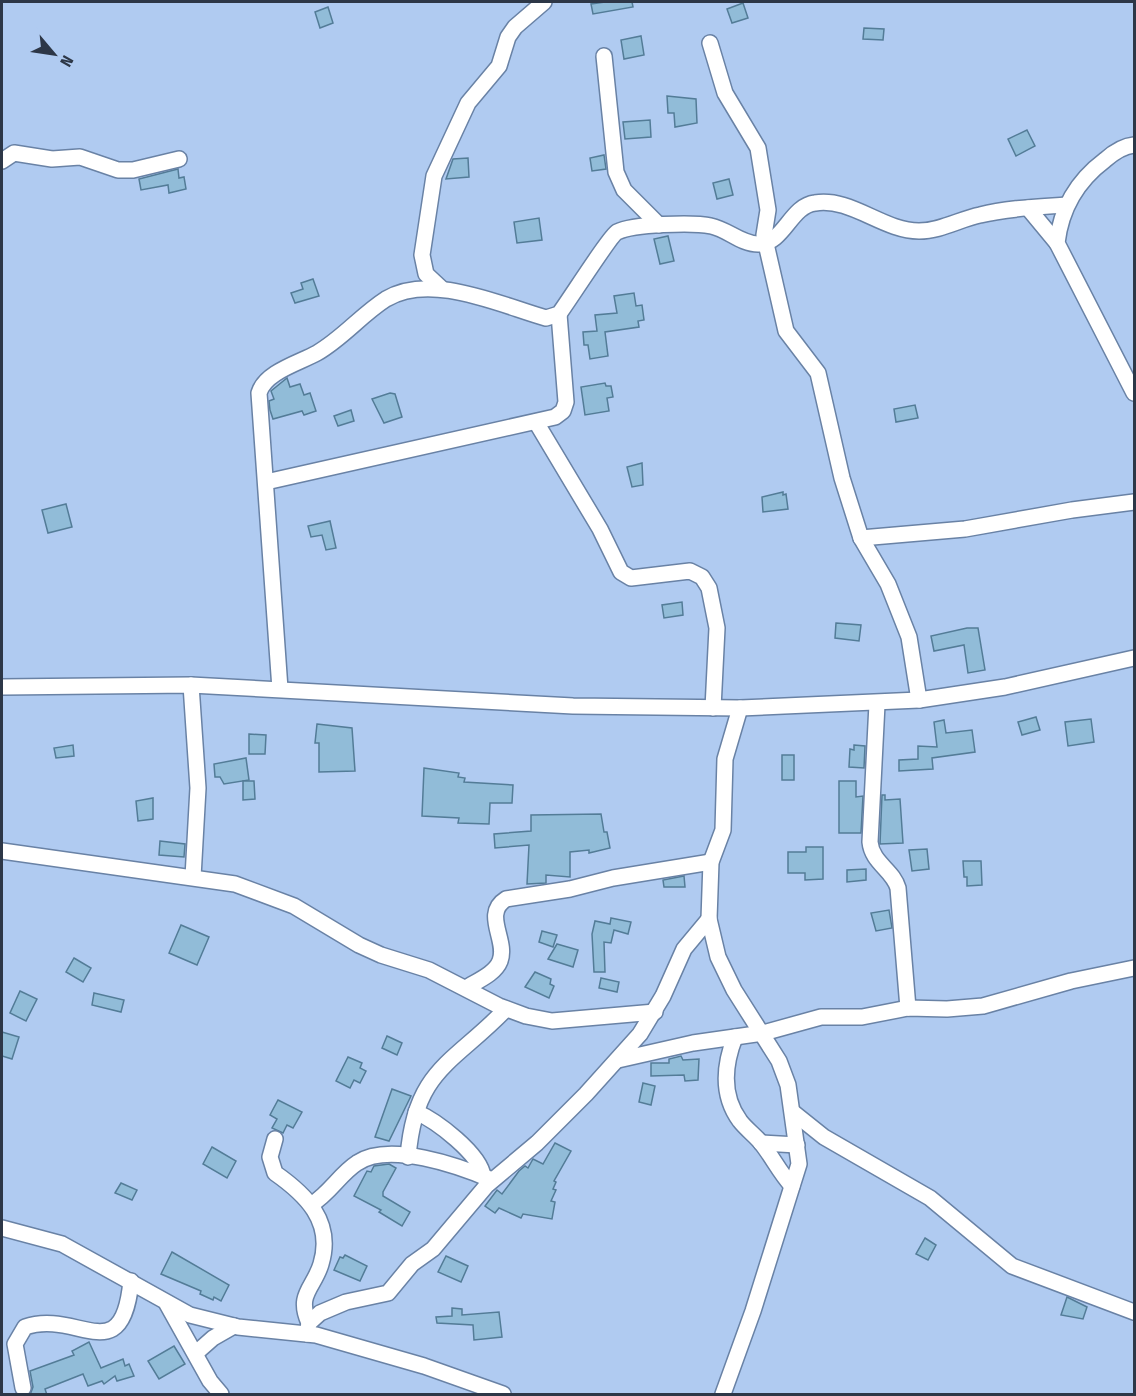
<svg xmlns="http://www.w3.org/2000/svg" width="1136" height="1396" font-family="'Fira Sans Condensed',sans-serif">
  <rect width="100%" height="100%" fill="#b0cbf1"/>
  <g fill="#91bcd8" stroke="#537c97" stroke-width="1.5">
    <polygon points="605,2 632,2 633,7 593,14 591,4"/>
    <polygon points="743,3 748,18 732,23 727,9"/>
    <polygon points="328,7 333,23 320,28 315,12"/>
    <polygon points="864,28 884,29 883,40 863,39"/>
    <polygon points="641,36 644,55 624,59 621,40"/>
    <polygon points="667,96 696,99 697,123 675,127 674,113 668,113"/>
    <polygon points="650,120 651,137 625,139 623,122"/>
    <polygon points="1027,130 1035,146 1016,156 1008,139"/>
    <polygon points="604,155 606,169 592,171 590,158"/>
    <polygon points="468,158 469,177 446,179 453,159"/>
    <polygon points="178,169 179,178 184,177 186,189 169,193 168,185 141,190 139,179"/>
    <polygon points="729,179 733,195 717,199 713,183"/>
    <polygon points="539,218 542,240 517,243 514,222"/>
    <polygon points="668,236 674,261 660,264 654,239"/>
    <polygon points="313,279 319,296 295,303 291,293 303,289 301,283"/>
    <polygon points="634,293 636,306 642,305 644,320 638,321 639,327 605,332 608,356 590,359 588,345 584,345 583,332 597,331 595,315 617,313 614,296"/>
    <polygon points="287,378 290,387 300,384 304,395 310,393 316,411 304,415 302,411 273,419 270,410 269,401 274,399 271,391"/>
    <polygon points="605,383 606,386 611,386 613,397 607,398 609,411 585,415 581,387"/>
    <polygon points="390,393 395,394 402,417 384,423 372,399"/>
    <polygon points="915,405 918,418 896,422 894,409"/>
    <polygon points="351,410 354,421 338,426 334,416"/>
    <polygon points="642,463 643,485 632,487 627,467"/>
    <polygon points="783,492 783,495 786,494 788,509 763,512 762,497"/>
    <polygon points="66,504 72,527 48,533 42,510"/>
    <polygon points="330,521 336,548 326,550 322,535 311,537 308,526"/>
    <polygon points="682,602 683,615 664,618 662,605"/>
    <polygon points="836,623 861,625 859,641 835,638"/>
    <polygon points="967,628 978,628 985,670 968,673 964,645 934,651 931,636"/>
    <polygon points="1036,717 1040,730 1022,735 1018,722"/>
    <polygon points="1091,719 1094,742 1068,746 1065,722"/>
    <polygon points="944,720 946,733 972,730 975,752 932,758 933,769 899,771 899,760 918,759 918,746 937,747 934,722"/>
    <polygon points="317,724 352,728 355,771 319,772 319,743 315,743"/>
    <polygon points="249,734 266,735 265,754 249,754"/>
    <polygon points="73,745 74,756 56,758 54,748"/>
    <polygon points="854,745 865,746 864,768 849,767 850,749 854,750"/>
    <rect x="782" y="755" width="12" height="25"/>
    <polygon points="246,758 249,780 224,784 220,777 215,777 214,764"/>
    <polygon points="424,768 459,773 458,777 465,778 464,782 513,785 512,803 490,803 489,824 458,823 459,818 422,816"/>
    <polygon points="243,781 254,781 255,799 243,800"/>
    <polygon points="839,781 856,781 856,797 863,796 861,833 839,833"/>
    <polygon points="882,795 885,795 885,800 900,799 903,843 880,844"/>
    <polygon points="153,798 153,819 138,821 136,801"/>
    <polygon points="601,814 604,832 607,832 610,848 589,853 589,850 570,852 570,877 546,875 546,883 527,884 529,845 495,848 494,834 531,831 531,815"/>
    <polygon points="160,841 185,844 184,857 159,855"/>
    <polygon points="806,847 823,847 823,879 805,880 805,873 788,873 788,852 806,852"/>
    <polygon points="927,849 929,869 912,871 909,850"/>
    <polygon points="963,861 981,861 982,885 967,886 967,877 964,877"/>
    <polygon points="866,869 866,880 847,882 847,870"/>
    <polygon points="684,876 685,887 664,887 663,880"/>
    <polygon points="889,910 892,928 876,931 871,913"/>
    <polygon points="611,918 631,922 628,934 614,930 611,943 604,942 605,972 594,972 592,934 595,921 610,924"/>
    <polygon points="181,925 209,937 197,965 169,953"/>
    <polygon points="542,931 557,935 553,947 539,942"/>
    <polygon points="557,944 578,950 573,967 548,959"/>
    <polygon points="74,958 91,968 83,982 66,972"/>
    <polygon points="535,972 551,979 550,984 554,986 549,998 525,987"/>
    <polygon points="601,978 619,982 617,992 599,988"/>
    <polygon points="20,991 37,999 26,1021 10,1013"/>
    <polygon points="94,993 124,1000 121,1012 92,1005"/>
    <polygon points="2,1032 19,1037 12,1059 2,1056"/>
    <polygon points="387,1036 402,1043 397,1055 382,1048"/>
    <polygon points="681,1056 683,1060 699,1059 698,1080 685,1081 684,1075 651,1076 651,1063 669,1063 669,1059"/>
    <polygon points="348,1057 362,1063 360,1068 366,1071 360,1083 354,1080 350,1088 336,1081"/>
    <polygon points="643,1083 655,1086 651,1105 639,1102"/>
    <polygon points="392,1089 411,1096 389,1141 375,1137"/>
    <polygon points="278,1100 302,1112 293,1128 287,1125 283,1133 272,1128 277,1119 270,1115"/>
    <polygon points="555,1143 571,1151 554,1181 556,1182 553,1189 556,1190 551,1201 555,1202 552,1219 523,1214 521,1218 499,1208 495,1213 485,1206 497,1190 502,1194 519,1171 525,1166 528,1168 533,1159 543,1164"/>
    <polygon points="212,1147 236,1161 227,1178 203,1164"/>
    <polygon points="389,1164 396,1168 383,1192 383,1196 410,1212 402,1226 379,1212 381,1210 354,1196 367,1171 371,1172 374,1166"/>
    <polygon points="121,1183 137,1190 132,1200 115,1193"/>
    <polygon points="925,1238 936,1245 928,1260 916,1254"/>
    <polygon points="172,1252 229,1285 221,1301 214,1297 213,1300 200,1294 201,1291 161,1274"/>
    <polygon points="345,1255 367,1266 360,1281 334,1270 340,1257 343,1258"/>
    <polygon points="446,1256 468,1266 461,1282 438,1272"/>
    <polygon points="1067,1297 1087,1307 1083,1319 1061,1315"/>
    <polygon points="452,1308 462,1309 462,1315 499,1312 502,1337 474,1340 473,1325 437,1323 436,1317 452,1316"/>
    <polygon points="89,1342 101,1368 123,1359 125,1366 129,1364 134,1376 117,1381 115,1376 104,1384 102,1381 88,1386 83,1374 45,1389 47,1395 30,1395 33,1387 30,1371 74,1355 72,1351"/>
    <polygon points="174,1346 185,1364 159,1379 148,1361"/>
  </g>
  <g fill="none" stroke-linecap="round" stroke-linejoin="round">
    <defs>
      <g id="minor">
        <polyline points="710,43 725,93 758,148 768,210 764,235 786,331 818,373 842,478 861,538 888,584 909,637 919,700"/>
        <polyline points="604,56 616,172 624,190 659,225"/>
        <path d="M 1134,145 C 1123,146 1114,152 1105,160 C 1077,181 1061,208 1057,243 L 1134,393"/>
        <polyline points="2,161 14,153 52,159 80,157 118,170 133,170 179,159"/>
        <polyline points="1028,208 1057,243"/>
        <polyline points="441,288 426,274 422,255 434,176 468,103 499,66 508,37 515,27 544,2"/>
        <polyline points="536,422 600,529 621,572 631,578 690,571 702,577 709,588 717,628 713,708"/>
        <polyline points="266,482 555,417 563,411 566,402 559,314"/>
        <polyline points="861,538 965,529 1072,510 1134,502"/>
        <polyline points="191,685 198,788 193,877"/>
        <polyline points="2,687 191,685 573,706 740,708 919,700 1005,687 1134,658"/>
        <path d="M 280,689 L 259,393 C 265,372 299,363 317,353 C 343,338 361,315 386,299 C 431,272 500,305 546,318 L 559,314 C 568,302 610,236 617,232 C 633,224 693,222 711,226 C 727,229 741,244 758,244 C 784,244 790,206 815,203 C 851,197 883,231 919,231 C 941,231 960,219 980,215 C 1008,208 1038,207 1066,205"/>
        <path d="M 877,704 L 870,842 C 872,863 893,870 898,888 L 908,1008"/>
        <polyline points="2,851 235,884 294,906 359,945 381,955 429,970 499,1006 526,1016 552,1021 655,1012"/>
        <path d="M 466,988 C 477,981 495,974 500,961 C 508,940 482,914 506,899 L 570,889 L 613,878 L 711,862"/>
        <path d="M 735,1037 C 724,1065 721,1095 740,1121 C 747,1130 756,1136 762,1144 C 773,1158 780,1173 792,1186"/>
        <polyline points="618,1060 693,1043 763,1033 821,1017 862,1017 908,1008 947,1009 983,1006 1071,981 1134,968"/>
        <path d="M 416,1112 C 437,1121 480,1154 483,1176"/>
        <polyline points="794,1113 824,1137 930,1198 1012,1266 1134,1312"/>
        <path d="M 275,1139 L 270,1157 L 275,1173 C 305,1194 334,1221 321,1264 C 314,1288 296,1294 309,1323"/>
        <polyline points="761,1143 797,1145"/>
        <path d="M 408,1157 C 415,1069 453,1064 506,1009"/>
        <path d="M 312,1204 C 330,1193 340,1174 357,1163 C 389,1141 459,1166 492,1180"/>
        <polyline points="2,1228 62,1244 190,1315 238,1327 316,1335 424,1366 503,1394"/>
        <polyline points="167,1304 210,1381 221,1394"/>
        <polyline points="307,1334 309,1323 320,1313 346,1302 388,1293 412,1264 433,1249 487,1185 537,1143 586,1094 640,1034 663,996 684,949 709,919"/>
        <polyline points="196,1353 213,1338 234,1326"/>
        <path d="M 23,1388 L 15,1344 L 25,1327 C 78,1309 122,1372 131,1281"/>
        <polyline points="723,1394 753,1311 799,1164 788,1085 779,1061 734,990 718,957 709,919 711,862 723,830 725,759 740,708"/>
      </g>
    </defs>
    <use href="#minor" stroke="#6982a5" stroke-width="18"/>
    <use href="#minor" stroke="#fff" stroke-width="15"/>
  </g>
  <rect width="1136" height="1396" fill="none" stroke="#2d3747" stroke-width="6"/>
  <g transform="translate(54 54) rotate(119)" stroke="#b0cbf1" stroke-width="4.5" paint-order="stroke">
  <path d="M0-4.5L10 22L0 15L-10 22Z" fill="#2d3747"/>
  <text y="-9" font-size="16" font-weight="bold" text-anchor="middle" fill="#2d3747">N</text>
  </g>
</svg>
